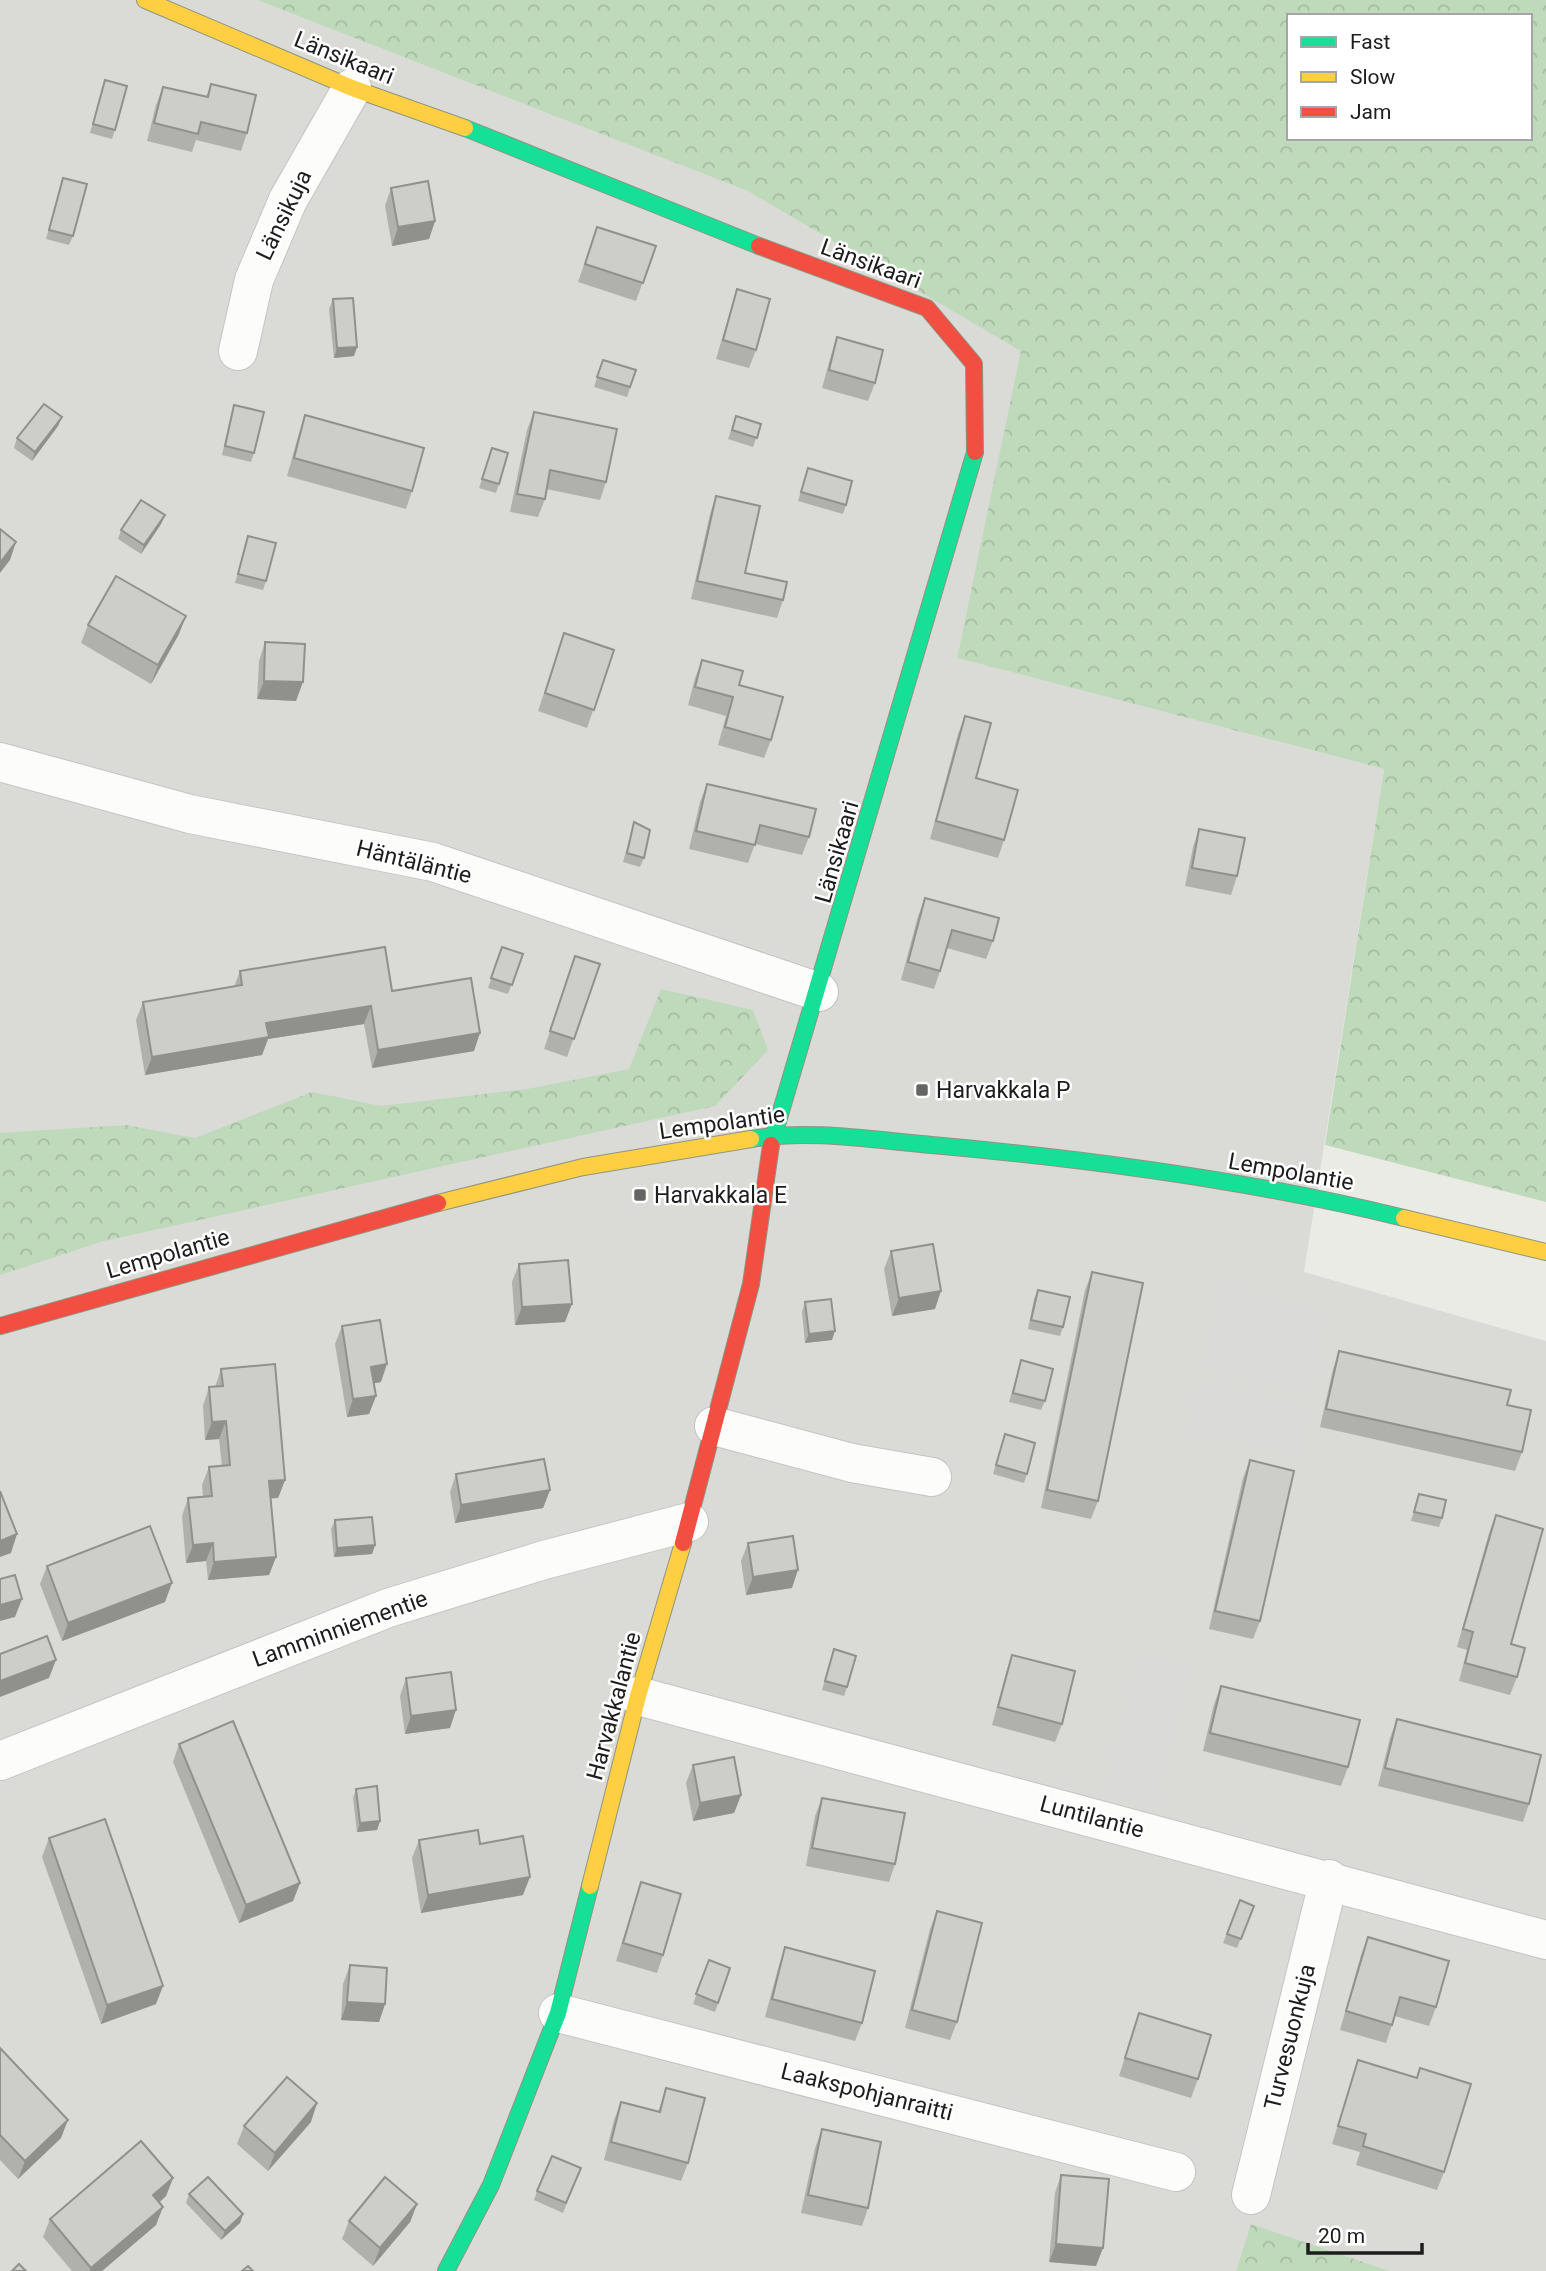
<svg xmlns="http://www.w3.org/2000/svg" width="1546" height="2271" font-family="Roboto,sans-serif">
  <defs>
    <pattern id="forest-crowns" width="20" height="18" patternUnits="userSpaceOnUse" patternTransform="scale(1.75)"><rect width="20" height="18" fill="#bfdabb"/><path d="M2 6a3 3 0 1 1 6 0M12 15a3 3 0 1 1 6 0" fill="none" stroke="#a4bba0"/></pattern>
  </defs>
  <rect width="100%" height="100%" fill="#ebebe6"/>
  <polygon fill="#dadad7" points="0,0 257,0 769,199 1022,351 957,658 1384,769 1304,1272 1546,1341 1546,2271 1390,2271 1251,2225 1236,2271 0,2271"/>
  <g fill="url(#forest-crowns)" fill-rule="evenodd">
    <path d="M 257,0 L 1546,0 L 1546,1202 L 1325,1145 L 1384,769 L 957,658 L 1021,351 L 748,191 ZM 1289,16 L 1530,16 L 1530,138 L 1289,138 Z"/>
    <polygon points="661,989 753,1010 768,1050 715,1106 104,1241 0,1275 0,1133 126,1125 195,1138 312,1092 381,1106 527,1089 629,1069"/>
    <polygon points="1251,2224 1390,2271 1236,2271"/>
  </g>
  <g fill="#dadad8">
    <polygon points="1222,1289 1326,1313 1309,1391 1204,1367"/>
    <polygon points="1201,1384 1310,1408 1300,1454 1191,1431"/>
    <polygon points="1142,1655 1190,1668 1155,1805 1107,1793"/>
  </g>
  <g fill="none" stroke-linecap="round" stroke-linejoin="round">
    <defs>
      <g id="street">
        <polyline points="238,351 254,280 288,200 352,88"/>
        <polyline points="0,762 190,814 433,862 819,992"/>
        <polyline points="714,1426 852,1463 932,1477"/>
        <polyline points="638,1696 1546,1940"/>
        <polyline points="0,1761 388,1608 544,1560 689,1522"/>
        <polyline points="558,2013 1176,2172"/>
        <polyline points="1251,2195 1329,1879"/>
      </g>
      <g id="fast">
        <polyline points="465,128 759,246"/>
        <path d="M 751,1139 C 810,1129 873,1140 932,1145 C 1090,1159 1249,1180 1404,1218"/>
        <polyline points="771,1145 975,452"/>
        <polyline points="446,2271 491,2185 558,2013 590,1886"/>
      </g>
      <g id="slow">
        <polyline points="145,0 352,88 465,128"/>
        <polyline points="438,1203 583,1167 751,1139"/>
        <polyline points="1404,1218 1546,1252"/>
        <polyline points="590,1886 638,1696 683,1543"/>
      </g>
      <g id="jam">
        <polyline points="759,246 927,308 974,364 975,452"/>
        <polyline points="0,1326 438,1203"/>
        <polyline points="683,1543 751,1284 771,1145"/>
      </g>
    </defs>
    <use href="#street" stroke="#c4c4c2" stroke-width="40"/>
    <use href="#fast" stroke="#8e957e" stroke-width="18"/>
    <use href="#slow" stroke="#8e957e" stroke-width="18"/>
    <use href="#jam" stroke="#8e957e" stroke-width="18"/>
    <use href="#street" stroke="#fcfcfb" stroke-width="38"/>
    <use href="#fast" stroke="#16e098" stroke-width="16"/>
    <use href="#slow" stroke="#ffcf43" stroke-width="16"/>
    <use href="#jam" stroke="#f24e42" stroke-width="16"/>
  </g>
  <g fill="#b0b0ad">
    <polygon points="105,80 115,130 112,139 90,133"/>
    <polygon points="211,84 247,133 241,151 196,140 192,152 147,141 156,105 163,87 206,97"/>
    <polygon points="63,178 73,236 69,245 46,239"/>
    <polygon points="391,188 435,221 429,239 392,246 385,206"/>
    <polygon points="597,227 656,246 636,301 578,282"/>
    <polygon points="737,289 756,350 749,368 716,359 731,308"/>
    <polygon points="333,299 357,347 354,356 334,358 329,309"/>
    <polygon points="837,337 875,383 868,401 822,388 831,355"/>
    <polygon points="603,360 636,370 627,397 594,387"/>
    <polygon points="234,405 254,453 251,462 222,455 231,415"/>
    <polygon points="534,412 606,482 600,500 546,489 545,499 538,517 510,512 527,430"/>
    <polygon points="305,415 412,491 406,509 287,476 299,433"/>
    <polygon points="736,416 761,424 753,447 728,439"/>
    <polygon points="62,417 58,426 32,461 14,448 17,438"/>
    <polygon points="492,448 499,484 496,493 479,488"/>
    <polygon points="808,468 846,505 843,514 798,501"/>
    <polygon points="716,496 745,573 783,600 777,618 691,599 710,514"/>
    <polygon points="165,515 161,524 141,554 118,539 121,530"/>
    <polygon points="248,536 266,581 263,590 235,583"/>
    <polygon points="88,625 179,634 151,684 81,643"/>
    <polygon points="564,633 614,650 587,728 538,711"/>
    <polygon points="265,642 296,701 257,699 259,661"/>
    <polygon points="702,660 739,685 771,740 764,758 718,745 726,716 688,705 695,678"/>
    <polygon points="965,716 976,778 1004,840 998,858 930,839 958,734"/>
    <polygon points="707,784 809,837 802,855 755,844 748,863 689,849 700,802"/>
    <polygon points="634,822 644,858 640,867 623,862"/>
    <polygon points="1199,829 1237,876 1231,895 1185,886 1193,847"/>
    <polygon points="925,898 993,941 986,959 947,948 940,971 934,989 901,980 918,916"/>
    <polygon points="502,947 523,954 508,994 488,988"/>
    <polygon points="575,956 600,964 567,1057 544,1049"/>
    <polygon points="240,971 392,991 474,1051 372,1068 364,1024 268,1039 262,1055 145,1075 136,1020 143,1002 234,987"/>
    <polygon points="891,1251 935,1309 892,1316 884,1269"/>
    <polygon points="519,1264 565,1322 515,1325 512,1282"/>
    <polygon points="1092,1272 1098,1501 1091,1519 1041,1508 1085,1290"/>
    <polygon points="1038,1290 1063,1327 1060,1336 1028,1329 1034,1299"/>
    <polygon points="805,1302 832,1340 805,1343 802,1312"/>
    <polygon points="342,1326 381,1382 374,1383 376,1396 369,1414 347,1417 335,1344"/>
    <polygon points="1339,1351 1507,1405 1522,1452 1515,1471 1320,1427 1333,1369"/>
    <polygon points="1021,1360 1045,1401 1041,1410 1009,1402"/>
    <polygon points="221,1369 285,1480 278,1498 270,1498 276,1557 269,1575 208,1580 206,1561 186,1563 182,1516 188,1498 203,1496 202,1485 209,1467 222,1466 219,1439 205,1440 203,1406 209,1387 215,1387"/>
    <polygon points="1005,1434 1027,1474 1024,1483 993,1474"/>
    <polygon points="1250,1460 1260,1621 1253,1639 1209,1629 1243,1478"/>
    <polygon points="456,1474 550,1490 543,1508 455,1523 450,1492"/>
    <polygon points="1419,1494 1442,1518 1439,1527 1411,1521"/>
    <polygon points="1496,1515 1511,1644 1517,1677 1510,1695 1459,1681 1467,1650 1457,1647 1489,1533"/>
    <polygon points="335,1520 375,1545 372,1554 334,1557 331,1529"/>
    <polygon points="748,1543 792,1588 746,1595 741,1561"/>
    <polygon points="47,1566 165,1602 62,1641 40,1584"/>
    <polygon points="834,1649 847,1687 844,1696 822,1690"/>
    <polygon points="1012,1655 1062,1724 1055,1742 992,1725 1006,1673"/>
    <polygon points="406,1678 450,1728 405,1734 400,1696"/>
    <polygon points="1221,1686 1348,1767 1341,1786 1203,1751 1214,1704"/>
    <polygon points="1397,1719 1529,1804 1523,1822 1378,1786 1390,1738"/>
    <polygon points="179,1744 300,1883 293,1901 239,1923 173,1762"/>
    <polygon points="693,1765 741,1795 734,1813 693,1821 686,1783"/>
    <polygon points="356,1789 380,1821 377,1830 357,1832 353,1798"/>
    <polygon points="822,1798 895,1864 889,1882 806,1866 815,1816"/>
    <polygon points="49,1838 156,2004 101,2024 42,1857"/>
    <polygon points="419,1840 480,1844 523,1895 421,1913 412,1858"/>
    <polygon points="641,1882 663,1955 657,1973 616,1961"/>
    <polygon points="1240,1900 1254,1906 1237,1948 1223,1943"/>
    <polygon points="937,1911 957,2022 950,2040 905,2028 930,1929"/>
    <polygon points="1368,1937 1436,2007 1429,2026 1395,2016 1386,2043 1340,2030 1361,1955"/>
    <polygon points="785,1947 862,2023 855,2041 765,2017 779,1965"/>
    <polygon points="709,1960 730,1968 715,2012 693,2004"/>
    <polygon points="350,1965 385,2004 379,2022 341,2020 343,1984"/>
    <polygon points="1139,2013 1198,2079 1191,2098 1119,2076"/>
    <polygon points="0,2048 61,2138 18,2179 0,2160"/>
    <polygon points="1358,2060 1416,2078 1420,2068 1444,2172 1437,2190 1356,2165 1360,2152 1332,2144"/>
    <polygon points="666,2088 688,2163 681,2181 604,2160 614,2120 621,2102 658,2112"/>
    <polygon points="311,2122 268,2171 237,2144 244,2126"/>
    <polygon points="822,2129 868,2208 862,2226 801,2213 815,2148"/>
    <polygon points="581,2168 563,2213 534,2200 537,2191"/>
    <polygon points="1061,2175 1096,2266 1049,2262 1055,2193"/>
    <polygon points="173,2178 166,2196 159,2203 156,2225 102,2271 72,2271 43,2237 50,2219"/>
    <polygon points="189,2194 243,2214 240,2223 221,2240 186,2203"/>
    <polygon points="417,2204 410,2222 373,2266 342,2239 349,2221"/>
  </g>
  <g fill="#90908d">
    <polygon points="435,221 429,239 392,246 398,227"/>
    <polygon points="357,347 354,356 334,358 337,348"/>
    <polygon points="62,417 58,426 32,461 35,452"/>
    <polygon points="165,515 161,524 141,554 144,545"/>
    <polygon points="16,542 10,560 0,573 0,563"/>
    <polygon points="186,616 179,634 151,684 158,665"/>
    <polygon points="264,681 303,682 296,701 257,699"/>
    <polygon points="371,1006 364,1024 268,1039 262,1055 145,1075 152,1057 266,1023"/>
    <polygon points="480,1033 474,1051 372,1068 378,1050"/>
    <polygon points="941,1291 935,1309 892,1316 899,1298"/>
    <polygon points="572,1304 565,1322 515,1325 522,1307"/>
    <polygon points="835,1331 832,1340 805,1343 809,1334"/>
    <polygon points="387,1364 381,1382 365,1385 371,1367"/>
    <polygon points="376,1396 369,1414 347,1417 353,1399"/>
    <polygon points="226,1421 219,1439 205,1440 212,1422"/>
    <polygon points="285,1480 278,1498 262,1499 269,1481"/>
    <polygon points="550,1490 543,1508 455,1523 461,1505"/>
    <polygon points="17,1534 11,1553 0,1557 0,1541"/>
    <polygon points="213,1543 206,1561 186,1563 193,1545"/>
    <polygon points="375,1545 372,1554 334,1557 337,1548"/>
    <polygon points="276,1557 269,1575 208,1580 214,1562"/>
    <polygon points="798,1570 792,1588 746,1595 753,1577"/>
    <polygon points="172,1583 165,1602 62,1641 68,1623"/>
    <polygon points="22,1599 15,1617 0,1621 0,1605"/>
    <polygon points="56,1660 49,1678 0,1697 0,1681"/>
    <polygon points="456,1710 450,1728 405,1734 411,1716"/>
    <polygon points="741,1795 734,1813 693,1821 700,1803"/>
    <polygon points="380,1821 377,1830 357,1832 360,1823"/>
    <polygon points="530,1877 523,1895 421,1913 428,1895"/>
    <polygon points="300,1883 293,1901 239,1923 246,1905"/>
    <polygon points="163,1986 156,2004 101,2024 107,2005"/>
    <polygon points="347,2002 385,2004 379,2022 341,2020"/>
    <polygon points="317,2103 311,2122 268,2171 275,2153"/>
    <polygon points="68,2120 61,2138 18,2179 25,2161"/>
    <polygon points="173,2178 166,2196 146,2214 153,2195"/>
    <polygon points="417,2204 410,2222 373,2266 380,2248"/>
    <polygon points="163,2207 156,2225 102,2271 90,2271 91,2268"/>
    <polygon points="243,2214 240,2223 221,2240 225,2231"/>
    <polygon points="1056,2244 1103,2248 1096,2266 1049,2262"/>
  </g>
  <g fill="#cdcdc9" stroke="#90908d" stroke-width="2">
    <polygon points="105,80 127,86 115,130 93,124"/>
    <polygon points="211,84 256,95 247,133 201,122 198,134 154,123 163,87 208,97"/>
    <polygon points="63,178 87,184 73,236 49,230"/>
    <polygon points="428,181 435,221 398,227 391,188"/>
    <polygon points="597,227 656,246 643,283 585,264"/>
    <polygon points="737,289 770,299 756,350 723,340"/>
    <polygon points="353,298 357,347 337,348 333,299"/>
    <polygon points="837,337 883,350 875,383 829,370"/>
    <polygon points="603,360 636,370 630,387 597,377"/>
    <polygon points="44,404 62,417 35,452 17,438"/>
    <polygon points="234,405 264,412 254,453 225,446"/>
    <polygon points="534,412 617,429 606,482 550,470 545,499 517,494"/>
    <polygon points="305,415 424,448 412,491 294,458"/>
    <polygon points="736,416 761,424 757,438 732,430"/>
    <polygon points="492,448 508,453 499,484 482,479"/>
    <polygon points="808,468 852,481 846,505 801,492"/>
    <polygon points="716,496 760,506 745,573 787,582 783,600 697,581"/>
    <polygon points="141,500 165,515 144,545 121,530"/>
    <polygon points="0,529 16,542 0,563"/>
    <polygon points="248,536 276,543 266,581 238,574"/>
    <polygon points="116,576 186,616 158,665 88,625"/>
    <polygon points="564,633 614,650 594,710 545,693"/>
    <polygon points="265,642 305,644 303,682 264,681"/>
    <polygon points="702,660 743,671 739,685 783,697 771,740 725,727 733,697 695,687"/>
    <polygon points="965,716 991,723 976,778 1018,790 1004,840 936,821"/>
    <polygon points="707,784 816,809 809,837 760,825 755,845 696,831"/>
    <polygon points="634,822 650,830 644,858 627,853"/>
    <polygon points="1199,829 1245,838 1237,876 1192,868"/>
    <polygon points="925,898 999,918 993,941 952,930 940,971 908,962"/>
    <polygon points="385,947 392,991 471,978 480,1033 378,1050 371,1006 266,1023 269,1037 152,1057 143,1002 242,985 240,971"/>
    <polygon points="502,947 523,954 512,985 491,978"/>
    <polygon points="575,956 600,964 574,1039 550,1031"/>
    <polygon points="933,1244 941,1291 899,1298 891,1251"/>
    <polygon points="568,1260 572,1304 522,1307 519,1264"/>
    <polygon points="1092,1272 1143,1283 1098,1501 1047,1490"/>
    <polygon points="1038,1290 1070,1297 1063,1327 1031,1320"/>
    <polygon points="831,1299 835,1331 809,1334 805,1302"/>
    <polygon points="380,1320 387,1364 371,1367 376,1396 353,1399 342,1326"/>
    <polygon points="1339,1351 1511,1390 1507,1405 1531,1410 1522,1452 1326,1409"/>
    <polygon points="1021,1360 1053,1369 1045,1401 1013,1393"/>
    <polygon points="275,1364 285,1480 269,1481 276,1557 214,1562 213,1543 193,1545 188,1498 212,1496 209,1467 230,1465 226,1421 212,1422 209,1387 223,1386 221,1369"/>
    <polygon points="1005,1434 1035,1443 1027,1474 996,1465"/>
    <polygon points="544,1459 550,1490 461,1505 456,1474"/>
    <polygon points="1250,1460 1294,1471 1260,1621 1215,1611"/>
    <polygon points="0,1491 17,1534 0,1541"/>
    <polygon points="1419,1494 1446,1500 1442,1518 1414,1512"/>
    <polygon points="1496,1515 1543,1529 1511,1644 1525,1648 1517,1677 1465,1663 1473,1632 1463,1629"/>
    <polygon points="372,1517 375,1545 337,1548 335,1520"/>
    <polygon points="150,1526 172,1583 68,1623 47,1566"/>
    <polygon points="793,1536 798,1570 753,1577 748,1543"/>
    <polygon points="15,1575 22,1599 0,1605 0,1579"/>
    <polygon points="47,1636 56,1660 0,1681 0,1654"/>
    <polygon points="834,1649 856,1656 847,1687 825,1681"/>
    <polygon points="1012,1655 1075,1671 1062,1724 998,1707"/>
    <polygon points="451,1672 456,1710 411,1716 406,1678"/>
    <polygon points="1221,1686 1360,1720 1348,1767 1210,1733"/>
    <polygon points="1397,1719 1541,1755 1529,1804 1385,1768"/>
    <polygon points="233,1721 300,1883 246,1905 179,1744"/>
    <polygon points="734,1757 741,1795 700,1803 693,1765"/>
    <polygon points="377,1786 380,1821 360,1823 356,1789"/>
    <polygon points="822,1798 905,1813 895,1864 812,1848"/>
    <polygon points="105,1819 163,1986 107,2005 49,1838"/>
    <polygon points="478,1830 480,1844 523,1836 530,1877 428,1895 419,1840"/>
    <polygon points="641,1882 681,1894 663,1955 623,1943"/>
    <polygon points="1240,1900 1254,1906 1241,1939 1227,1934"/>
    <polygon points="937,1911 982,1923 957,2022 912,2010"/>
    <polygon points="1368,1937 1449,1961 1436,2007 1400,1997 1392,2025 1346,2011"/>
    <polygon points="785,1947 875,1971 862,2023 772,1999"/>
    <polygon points="709,1960 730,1968 718,2003 696,1994"/>
    <polygon points="350,1965 387,1968 385,2004 347,2002"/>
    <polygon points="1139,2013 1211,2035 1198,2079 1125,2058"/>
    <polygon points="0,2048 68,2120 25,2161 0,2135"/>
    <polygon points="1358,2060 1417,2078 1420,2068 1471,2084 1444,2172 1363,2146 1366,2134 1338,2126"/>
    <polygon points="287,2077 317,2103 275,2153 244,2126"/>
    <polygon points="666,2088 705,2098 688,2163 611,2142 621,2102 660,2112"/>
    <polygon points="822,2129 881,2142 868,2208 808,2195"/>
    <polygon points="141,2141 173,2178 153,2195 163,2207 91,2268 50,2219"/>
    <polygon points="552,2156 581,2168 566,2203 537,2191"/>
    <polygon points="1061,2175 1109,2179 1103,2248 1056,2244"/>
    <polygon points="208,2177 243,2214 225,2231 189,2194"/>
    <polygon points="385,2177 417,2204 380,2248 349,2221"/>
    <polygon points="19,2264 26,2271 12,2271"/>
    <polygon points="248,2266 253,2271 242,2271"/>
  </g>
  <g fill="#656563" stroke="#fff" stroke-width="2.5">
    <rect x="915" y="1083" width="14" height="14" rx="3.5"/>
    <rect x="633" y="1188" width="14" height="14" rx="3.5"/>
  </g>
  <g text-anchor="middle" dominant-baseline="central" stroke-width="5" stroke-linejoin="round" paint-order="stroke">
    <g font-size="23" fill="#1d1d1d" stroke="#fff">
      <text transform="translate(344 58) rotate(22)">Länsikaari</text>
      <text transform="translate(284 215) rotate(-64)">Länsikuja</text>
      <text transform="translate(871 264) rotate(20)">Länsikaari</text>
      <text transform="translate(837 852) rotate(-74)">Länsikaari</text>
      <text transform="translate(414 862) rotate(14)">Häntäläntie</text>
      <text transform="translate(722 1123) rotate(-8)">Lempolantie</text>
      <text transform="translate(1291 1172) rotate(10)">Lempolantie</text>
      <text transform="translate(168 1254) rotate(-16)">Lempolantie</text>
      <text transform="translate(340 1629) rotate(-20)">Lamminniementie</text>
      <text transform="translate(614 1706) rotate(-75)">Harvakkalantie</text>
      <text transform="translate(1092 1817) rotate(15)">Luntilantie</text>
      <text transform="translate(1290 2037) rotate(-76)">Turvesuonkuja</text>
      <text transform="translate(867 2092) rotate(14)">Laakspohjanraitti</text>
    </g>
    <g font-size="23" fill="#1d1d1d" stroke="#fff" text-anchor="start">
      <text x="936" y="1090">Harvakkala P</text>
      <text x="654" y="1195">Harvakkala E</text>
    </g>
  </g>
  <rect x="1287" y="14" width="245" height="126" fill="#ffffff" stroke="#a5a5a5" stroke-width="2"/>
  <rect x="1301" y="37" width="35" height="10" fill="#16e098" stroke="#a5a5a5" stroke-width="2"/>
  <text x="1350" y="49" font-size="21" fill="#1d1d1d">Fast</text>
  <rect x="1301" y="72" width="35" height="10" fill="#ffcf43" stroke="#a5a5a5" stroke-width="2"/>
  <text x="1350" y="84" font-size="21" fill="#1d1d1d">Slow</text>
  <rect x="1301" y="107" width="35" height="10" fill="#f24e42" stroke="#a5a5a5" stroke-width="2"/>
  <text x="1350" y="119" font-size="21" fill="#1d1d1d">Jam</text>
  <path d="M1308 2243v10h114v-10" fill="none" stroke="#1d1d1d" stroke-width="3.5"/>
  <text x="1318" y="2243" font-size="21" fill="#1d1d1d" stroke="#ffffff" stroke-width="5" paint-order="stroke">20 m</text>
</svg>
